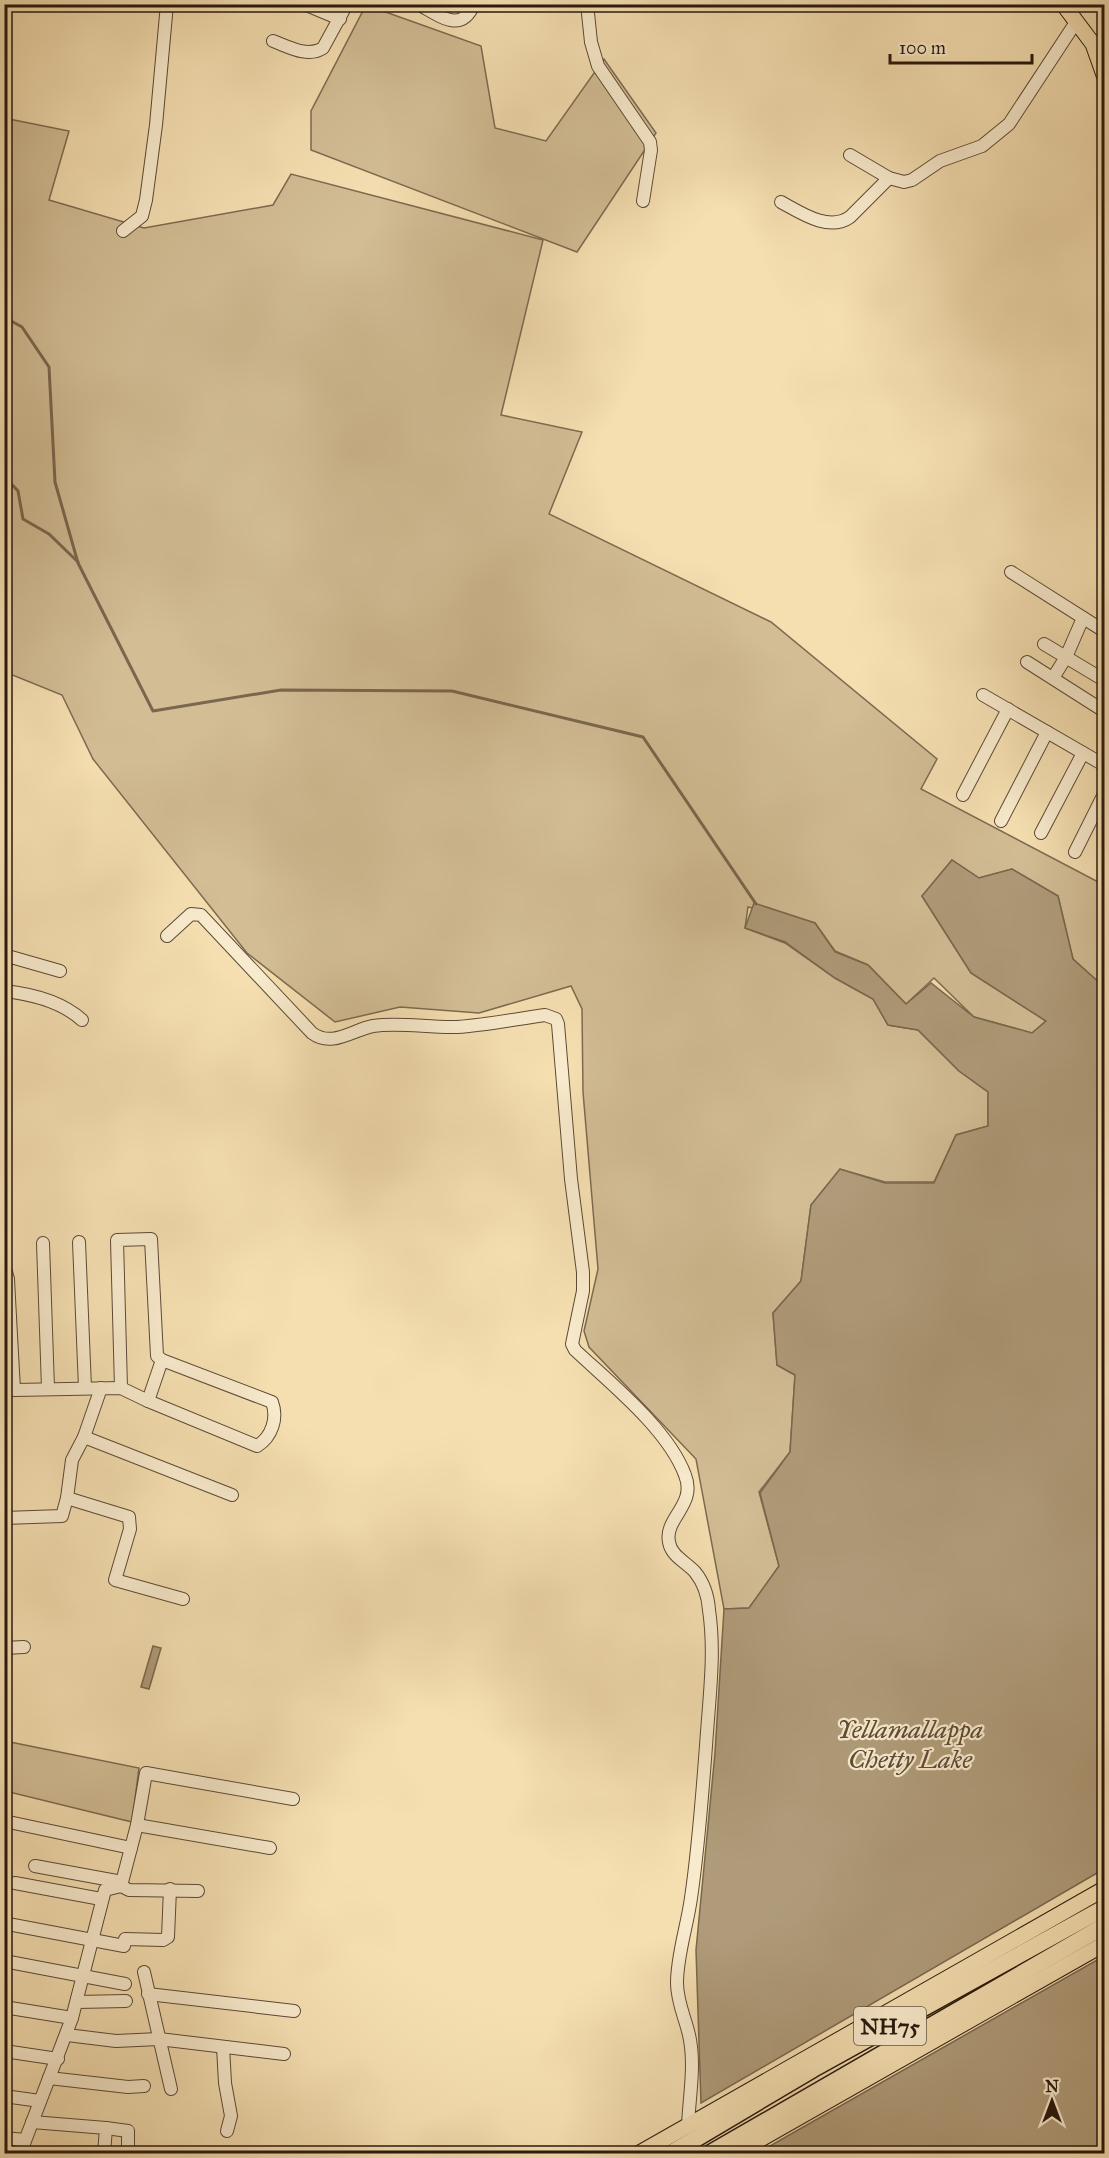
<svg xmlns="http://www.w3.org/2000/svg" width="1109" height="2158" font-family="'IM FELL Great Primer',serif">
  <rect width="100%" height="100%" fill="#f5dfb1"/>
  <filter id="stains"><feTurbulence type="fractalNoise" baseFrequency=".00333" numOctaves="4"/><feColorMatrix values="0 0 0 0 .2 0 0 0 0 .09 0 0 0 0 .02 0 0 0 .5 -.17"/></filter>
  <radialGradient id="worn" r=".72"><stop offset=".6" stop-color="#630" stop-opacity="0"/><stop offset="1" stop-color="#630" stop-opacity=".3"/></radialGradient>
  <g fill="#d2bd95" stroke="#7d6a51" stroke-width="1.5">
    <polygon points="366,5 481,46 495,128 546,141 604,59 656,133 577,252 311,150 311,111"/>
    <polygon points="4,118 69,131 49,200 144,228 273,205 291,174 543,240 501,415 582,432 549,514 771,622 937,759 921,789 1104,885 1104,1041 1103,986 1073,959 1058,896 1012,869 979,878 952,860 922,896 971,973 1046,1021 1032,1033 974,1017 934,978 906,1004 868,965 835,951 815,923 748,907 745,928 785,943 835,978 873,999 888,1025 918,1030 959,1071 988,1092 988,1126 956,1135 934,1182 885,1182 840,1169 811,1205 801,1281 773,1313 777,1365 795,1375 790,1452 759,1492 779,1566 749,1608 724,1609 696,1459 589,1347 584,1331 598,1269 583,1092 582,1009 571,986 479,1013 400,1007 335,1022 247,953 93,759 62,695 5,672"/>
    <polygon points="5,1741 139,1768 132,1822 5,1791"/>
  </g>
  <g fill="#af9b79" stroke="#79674e" stroke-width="1.5">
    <polygon points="952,860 979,878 1012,869 1058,896 1073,959 1103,986 1104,1869 701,2103 696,1950 715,1753 724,1609 749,1608 779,1566 760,1493 790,1452 795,1375 777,1365 773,1313 801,1281 811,1205 840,1169 885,1183 934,1183 956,1135 988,1126 988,1092 959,1071 918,1030 888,1025 873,999 835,978 785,942 745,928 754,903 815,923 835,952 868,965 906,1004 931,983 974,1017 1032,1033 1046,1021 971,973 922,896"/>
    <polygon points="153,1646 161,1648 149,1689 141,1687"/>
    <polygon points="1104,1956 1104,2153 758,2153 784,2138"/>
  </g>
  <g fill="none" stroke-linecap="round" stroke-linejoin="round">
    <g stroke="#79674e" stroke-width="3">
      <polyline points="4,317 22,327 49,367 55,482 78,563 153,711 281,690 452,691 643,737 756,904"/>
      <polyline points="4,476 18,491 23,519 49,534 78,562"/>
    </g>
    <defs>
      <g id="minor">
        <polyline points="304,4 340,19"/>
        <path d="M 418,4 C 439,15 461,35 474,4"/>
        <polyline points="587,4 591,42 598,66 650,142 651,150 643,201"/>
        <path d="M 273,41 C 289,47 308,58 323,48 L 347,4"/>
        <polyline points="850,155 889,178 904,182 912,180 940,161 982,146 1009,124 1076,22"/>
        <path d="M 781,202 C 801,213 829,232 850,217 L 889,178"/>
        <polyline points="123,231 142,216 146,200 156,125 167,4"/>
        <polyline points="1011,572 1104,631"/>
        <polyline points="1044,644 1104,680"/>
        <polyline points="1027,662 1104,711"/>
        <polyline points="1053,678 1066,657 1083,618"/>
        <polyline points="983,695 1104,765"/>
        <polyline points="963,795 1008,709"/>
        <polyline points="1001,821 1047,732"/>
        <polyline points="1041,833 1083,753"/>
        <polyline points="1075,852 1104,794"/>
        <path d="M 167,936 L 191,914 L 201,915 L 312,1033 C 332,1048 352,1030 373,1026 C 400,1022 429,1028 457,1027 C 486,1025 516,1019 545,1015 L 556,1019 L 558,1024 L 571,1179 L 583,1272 L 583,1291 L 572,1344 L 575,1350 C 610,1383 668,1429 685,1475 C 697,1505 664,1518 669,1542 C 671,1556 686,1562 695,1572 C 704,1583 708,1596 709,1610 C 715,1650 710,1691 707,1732 C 703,1787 699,1844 691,1898 C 687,1927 677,1955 677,1983 C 677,2004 687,2021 690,2040 C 695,2068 689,2099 688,2126"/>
        <polyline points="4,955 60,971"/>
        <path d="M 4,991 C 32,994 61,1001 82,1020"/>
        <polyline points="79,1242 85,1388"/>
        <polyline points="43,1243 48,1388"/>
        <polyline points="4,1265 8,1279 10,1317"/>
        <polyline points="4,1317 10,1317 14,1390 121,1388 148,1401"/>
        <path d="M 121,1388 L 117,1240 L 151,1239 L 157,1356 L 162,1360 L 272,1402 C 278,1418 272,1437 257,1446 L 148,1401 L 162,1360"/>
        <polyline points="84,1437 232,1495"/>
        <polyline points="67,1498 72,1460 84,1437 101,1388"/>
        <polyline points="4,1518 62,1516 67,1498 129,1517 130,1529 115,1580 183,1599"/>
        <polyline points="4,1648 24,1647"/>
        <polyline points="4,1821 131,1848"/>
        <polyline points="137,1825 270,1848"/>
        <polyline points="35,1866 122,1882"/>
        <polyline points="15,1883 101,1899"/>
        <polyline points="121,1886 137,1825 146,1773 293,1799"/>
        <polyline points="8,1924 124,1946 125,1939 163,1940 168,1937 170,1889"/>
        <polyline points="4,1961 125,1984"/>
        <polyline points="144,1972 171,2089"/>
        <polyline points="148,1994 294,2011"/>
        <polyline points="77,2002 126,2001"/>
        <polyline points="4,2007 72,2018"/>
        <polyline points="67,2035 116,2041 159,2039 284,2054"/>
        <polyline points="223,2047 225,2083 231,2116 227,2131"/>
        <polyline points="4,2051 58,2059"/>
        <polyline points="49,2078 128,2087 144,2086"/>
        <polyline points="4,2096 40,2101"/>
        <polyline points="32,2122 106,2128 104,2154"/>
        <polyline points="106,2128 128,2131 128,2154"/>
        <polyline points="4,2138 25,2140"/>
        <polyline points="20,2154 72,2018 105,1890 121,1886 129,1890 198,1891"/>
      </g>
      <g id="major">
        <polyline points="1063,4 1093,44 1104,75"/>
        <polyline points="638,2154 1104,1889"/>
        <polyline points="734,2154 1104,1944"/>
      </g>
      <g id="highway">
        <polyline points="670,2154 813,2069 1104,1908"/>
        <polyline points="709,2154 1104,1926"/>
      </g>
    </defs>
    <use href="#minor" stroke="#5b4a36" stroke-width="14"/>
    <use href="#major" stroke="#28180d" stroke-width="17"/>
    <use href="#highway" stroke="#28180d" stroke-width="19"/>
    <use href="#minor" stroke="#f8eacc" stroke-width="12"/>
    <use href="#major" stroke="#f5dfb1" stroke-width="15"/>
    <use href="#highway" stroke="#f5dfb1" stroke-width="16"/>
  </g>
  <g text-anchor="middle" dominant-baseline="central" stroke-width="4.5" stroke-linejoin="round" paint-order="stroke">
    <rect fill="#f8eacc" stroke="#665746" stroke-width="1.5" x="854" y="2007" width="72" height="38" rx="4.5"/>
    <g font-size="22" font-weight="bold" fill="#28180d">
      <text x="890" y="2026">NH75</text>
    </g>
    <g font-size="26" font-style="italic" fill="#5e4c38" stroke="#f8eacc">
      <text x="910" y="1729">Yellamallappa<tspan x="910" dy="30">Chetty Lake</tspan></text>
    </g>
  </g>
  <rect width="1109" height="2158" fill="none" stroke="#f5dfb1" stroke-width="24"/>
  <rect x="6" y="6" width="1097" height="2146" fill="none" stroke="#28180d" stroke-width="3"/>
  <rect x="12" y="12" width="1085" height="2134" fill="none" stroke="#28180d" stroke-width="1.5"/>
  <g transform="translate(1052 2101)" stroke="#f8eacc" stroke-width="4.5" paint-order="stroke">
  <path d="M0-4.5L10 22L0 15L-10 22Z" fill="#28180d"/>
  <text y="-9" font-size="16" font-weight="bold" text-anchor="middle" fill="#28180d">N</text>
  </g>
  <path d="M890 54v9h142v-9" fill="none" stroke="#28180d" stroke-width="3"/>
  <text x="899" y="54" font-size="18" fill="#28180d" stroke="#f8eacc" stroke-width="4.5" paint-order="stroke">100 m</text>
  <rect width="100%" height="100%" filter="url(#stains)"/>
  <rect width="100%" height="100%" fill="url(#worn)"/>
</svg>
